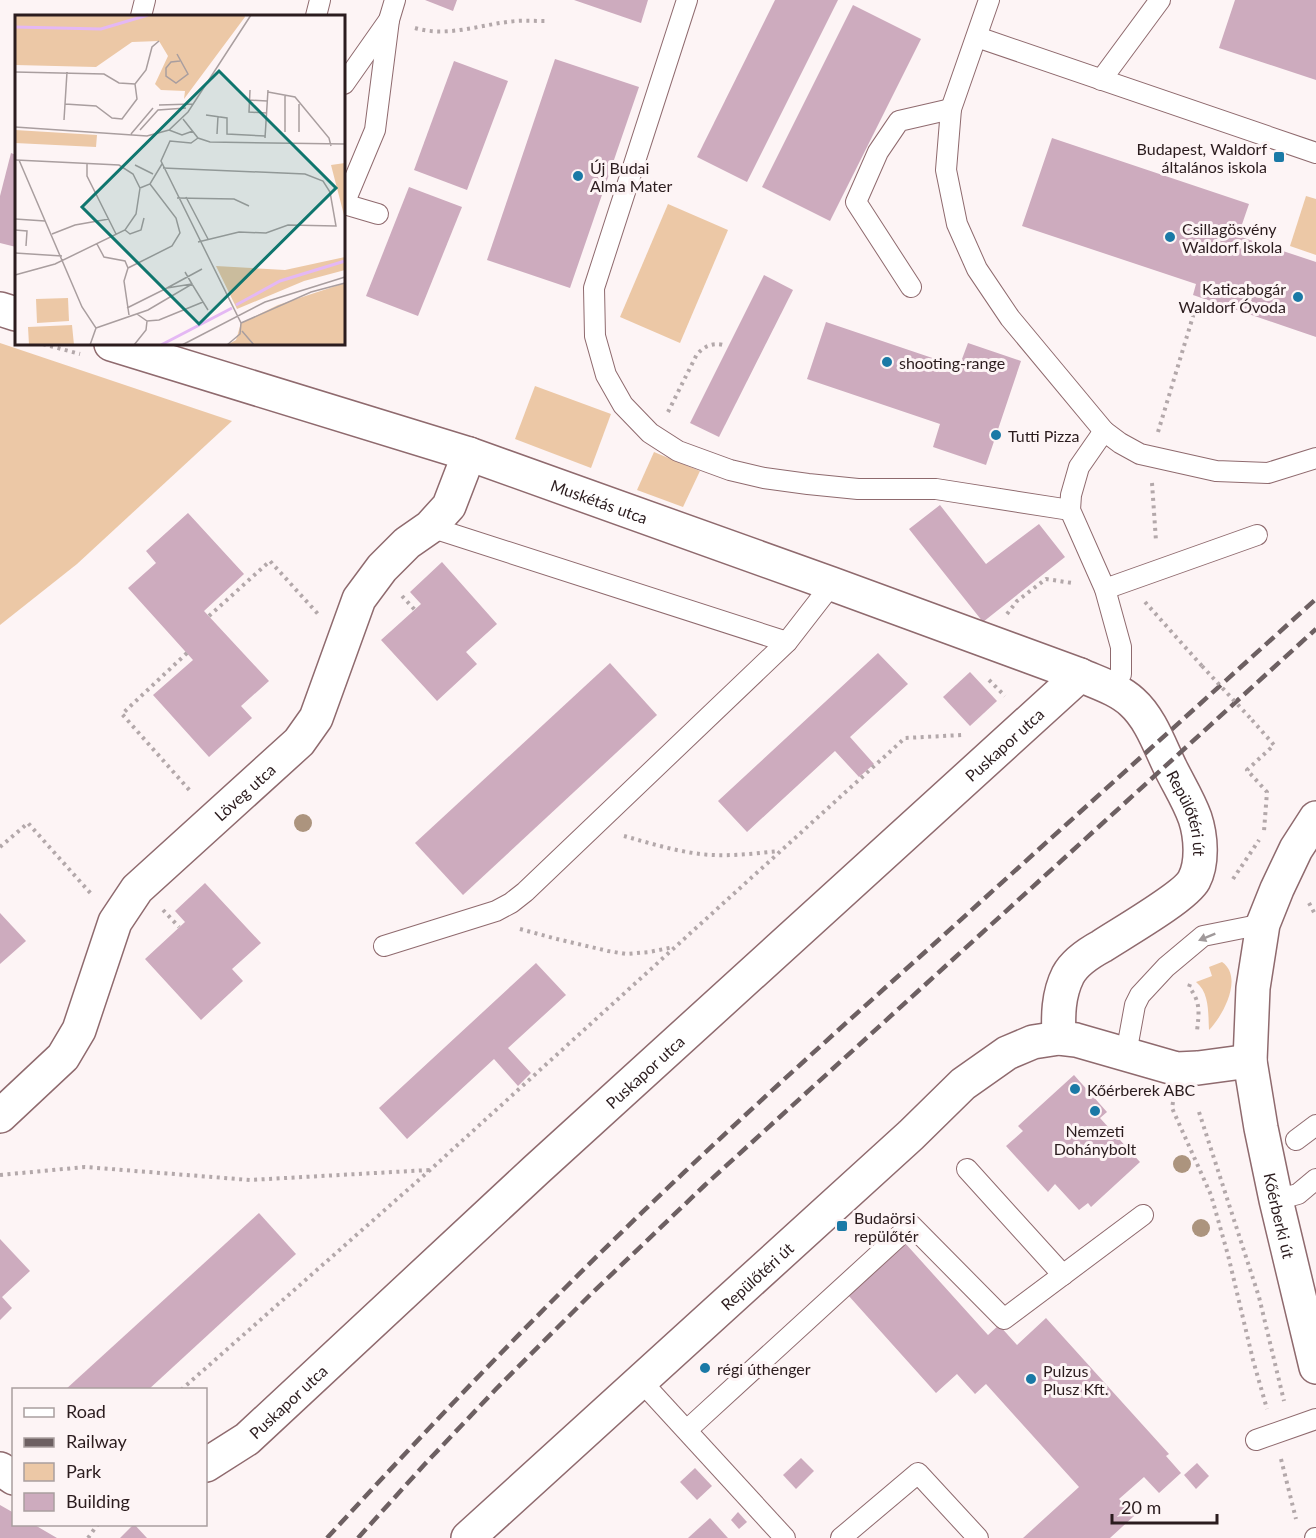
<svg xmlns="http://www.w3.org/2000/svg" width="1316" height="1538" font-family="Lato,sans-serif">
  <rect width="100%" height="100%" fill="#fdf4f5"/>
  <g fill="#ecc8a6">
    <polygon points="1306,196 1316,199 1316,255 1290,246"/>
    <polygon points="668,204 728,230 680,343 620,317"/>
    <polygon points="0,343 232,421 77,564 0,625"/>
    <polygon points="535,386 611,414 591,468 515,439"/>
    <polygon points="654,452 700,471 683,507 637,490"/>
    <path d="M 1222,962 C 1244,977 1223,1016 1209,1030 C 1208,1014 1210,993 1196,982 L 1212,976 L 1209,967 Z"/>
  </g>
  <g fill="#cdabbe">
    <polygon points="425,0 457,0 453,11"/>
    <polygon points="574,0 648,0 641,23"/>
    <polygon points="775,0 838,0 747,182 697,157"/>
    <polygon points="1235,0 1316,0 1316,80 1219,48"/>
    <polygon points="853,5 921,39 830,221 762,187"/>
    <polygon points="555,59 639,87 570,288 487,260"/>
    <polygon points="454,61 508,81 467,190 414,170"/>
    <polygon points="1052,138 1249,204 1238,236 1316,262 1316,337 1193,295 1196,284 1022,226"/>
    <polygon points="11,153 16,155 16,247 0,243 0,196"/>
    <polygon points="409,187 462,207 418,316 366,296"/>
    <polygon points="764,275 793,290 719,437 690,423"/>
    <polygon points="826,322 959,367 968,343 1021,361 986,465 933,447 940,424 807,379"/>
    <polygon points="940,505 986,564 1039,524 1065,557 983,622 909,529"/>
    <polygon points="188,513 244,574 204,611 269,681 241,706 252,718 209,757 153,695 193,660 128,588 156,563 146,551"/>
    <polygon points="442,562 497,624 466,652 477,664 437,701 381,640 421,604 410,592"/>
    <polygon points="878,653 908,684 850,737 874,764 859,777 835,751 747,832 718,801"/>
    <polygon points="610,663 657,715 463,895 415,843"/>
    <polygon points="970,672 997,701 970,726 943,697"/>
    <polygon points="205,883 261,943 232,969 243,981 201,1020 145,959 185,922 175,911"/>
    <polygon points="0,913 26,941 0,964"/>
    <polygon points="536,963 566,995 508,1048 531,1073 518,1086 494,1059 407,1139 379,1108"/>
    <polygon points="1074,1075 1107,1112 1100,1118 1140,1162 1091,1207 1088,1203 1079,1210 1055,1184 1048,1192 1006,1146 1023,1131 1018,1126"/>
    <polygon points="259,1213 296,1254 148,1390 65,1390"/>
    <polygon points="0,1239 30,1271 2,1297 12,1308 0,1320"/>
    <polygon points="905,1243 988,1335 999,1325 1017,1345 1046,1318 1169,1454 1166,1456 1181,1473 1159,1493 1144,1477 1119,1499 1134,1516 1110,1538 1023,1538 1079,1487 986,1384 975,1394 957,1374 936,1393 848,1295"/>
    <polygon points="801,1458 814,1471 796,1489 783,1475"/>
    <polygon points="1197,1463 1209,1476 1196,1489 1184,1475"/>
    <polygon points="695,1468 712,1486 697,1500 680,1482"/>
    <polygon points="0,1505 14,1513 14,1524 33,1524 57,1538 0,1538"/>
    <polygon points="738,1512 747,1522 739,1529 731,1520"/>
    <polygon points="710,1518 728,1538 688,1538"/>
    <polygon points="134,1524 147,1538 120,1538"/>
  </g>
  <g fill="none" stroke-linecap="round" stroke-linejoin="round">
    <defs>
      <g id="lane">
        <polyline points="687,0 594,288 595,336 606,375 623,405 650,433 678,451 730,470 764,478 808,484 858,489 936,489 1070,510"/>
        <polyline points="989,0 951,109 946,170 957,224 977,269 1010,318 1104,431"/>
        <polyline points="141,16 145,0"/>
        <polyline points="316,16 320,0"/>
        <polyline points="977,37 1316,153"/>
        <polyline points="1101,80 1160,0"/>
        <polyline points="344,84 389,20 395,0"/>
        <polyline points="344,204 375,130 389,20"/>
        <polyline points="344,204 378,214"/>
        <polyline points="911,287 856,202 878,152 899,121 951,109"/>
        <polyline points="430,527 787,642"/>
        <polyline points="1105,589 1257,535"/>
        <polyline points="1113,688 1121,674 1121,647 1105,589 1070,510 1071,495 1079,467 1104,431 1120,443 1140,454 1216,471 1268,473 1316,458"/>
        <polyline points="384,946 496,911 511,903 525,892 787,642 832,584"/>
        <polyline points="1126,1054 1135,1005 1140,995 1166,967 1203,936 1263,924"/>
        <polyline points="1296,1140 1316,1125"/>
        <polyline points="967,1169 1063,1275"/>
        <polyline points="1276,1200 1298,1194 1316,1179"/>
        <polyline points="640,1380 785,1538"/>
        <polyline points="687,1430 911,1225 1004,1319 1143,1215"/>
        <polyline points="1256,1440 1316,1419"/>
        <polyline points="841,1538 918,1473 978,1538"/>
        <polyline points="1315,1538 1316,1538"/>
      </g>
      <g id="street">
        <polyline points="0,309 16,314"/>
        <path id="s1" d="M 111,344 L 469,454 L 832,584 L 1080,675 C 1098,683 1118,689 1132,702 C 1151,719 1160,747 1171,769 C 1179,785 1189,801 1195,818 C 1201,836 1203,863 1194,880 C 1185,897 1120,934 1102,946 C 1089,953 1075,962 1068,975 C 1058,995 1058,1016 1059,1038"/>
        <path id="s2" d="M 0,1116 L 63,1057 L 79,1030 L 115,922 L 137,889 L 299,742 L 316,718 L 359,599 L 382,568 L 407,543 L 430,527 L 449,506 L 469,454"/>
        <path id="s3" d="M 206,1465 L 247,1439 L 536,1170 L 1080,675"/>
        <polyline points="0,1469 14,1478"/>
      </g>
      <g id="secondary">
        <path id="s4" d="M 1316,818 L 1296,849 L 1277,889 L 1263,924 L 1253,988 L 1250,1061 L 1261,1128 L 1276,1200 L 1316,1367"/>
        <path id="s5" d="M 468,1538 L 911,1135 L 963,1084 L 1007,1053 L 1033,1042 L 1059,1038 L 1076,1040 L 1177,1069 L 1198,1068 L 1250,1061"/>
      </g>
    </defs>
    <use href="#lane" stroke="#8f6a6e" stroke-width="22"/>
    <use href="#street" stroke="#8f6a6e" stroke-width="36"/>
    <use href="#secondary" stroke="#8f6a6e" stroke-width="36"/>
    <g stroke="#b3a8aa" stroke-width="4" stroke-dasharray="3 4.5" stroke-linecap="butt">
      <path d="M 415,28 C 446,37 476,26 507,22 C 519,20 532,21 545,21"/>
      <polyline points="43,344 80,354"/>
      <path d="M 668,412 L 697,354 C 704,347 712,342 723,345"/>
      <polyline points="1158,432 1197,303"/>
      <polyline points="1152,483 1156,541"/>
      <polyline points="402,596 415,610"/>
      <polyline points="1145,602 1202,666"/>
      <polyline points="1007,614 1017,601 1046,579 1072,583"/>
      <polyline points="209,616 270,561 318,614"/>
      <polyline points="187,653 122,714 192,793"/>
      <polyline points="989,680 1005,696"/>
      <polyline points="1252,720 1274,745 1247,770 1267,792 1264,831"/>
      <path d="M 624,836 C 653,844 684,854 714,855 C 736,856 758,853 779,851"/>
      <polyline points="0,847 28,823 93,896"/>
      <polyline points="1233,879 1259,840"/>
      <polyline points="1309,903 1316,916"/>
      <polyline points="163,910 179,927"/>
      <polyline points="520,929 557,939 608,951 626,954 649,952 674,947"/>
      <path d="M 1190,984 L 1189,987 C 1201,1002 1199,1013 1197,1031"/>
      <polyline points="1173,1102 1172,1108 1211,1195 1228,1255 1253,1360 1267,1409"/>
      <polyline points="1199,1112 1259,1297 1284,1401"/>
      <polyline points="0,1175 85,1167 250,1180 429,1170"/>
      <polyline points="181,1390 430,1170 905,738 962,735"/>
      <polyline points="1281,1459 1296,1519"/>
      <polyline points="88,1538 98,1524"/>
    </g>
    <use href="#lane" stroke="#fff" stroke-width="20"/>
    <use href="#street" stroke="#fff" stroke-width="33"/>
    <use href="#secondary" stroke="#fff" stroke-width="33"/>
    <g stroke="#6d6062" stroke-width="4.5" stroke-dasharray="12 6" stroke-linecap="butt">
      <path d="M 327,1538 C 406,1452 486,1367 568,1285 C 686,1167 810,1055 934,944 C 1061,829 1189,714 1316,599"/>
      <polyline points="358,1538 424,1465 497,1388 590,1295 705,1185 1316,629"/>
    </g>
    <polyline stroke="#b3a8aa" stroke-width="4" stroke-dasharray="3 4.5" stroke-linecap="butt" points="1202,666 1252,720"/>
  </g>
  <g fill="#ac947e">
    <circle cx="303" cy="823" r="9"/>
    <circle cx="1182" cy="1164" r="9"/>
    <circle cx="1201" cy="1228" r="9"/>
  </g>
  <defs><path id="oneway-solid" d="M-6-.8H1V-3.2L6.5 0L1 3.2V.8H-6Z" transform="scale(1.5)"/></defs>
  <use fill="#a0999a" href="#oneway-solid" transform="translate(1207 937) rotate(158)"/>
  <g fill="#1a79a6" stroke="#fdf4f5" stroke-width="2">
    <rect x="1273" y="151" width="12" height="12" rx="3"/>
    <circle cx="578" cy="176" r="6"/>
    <circle cx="1170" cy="237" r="6"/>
    <circle cx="1298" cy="297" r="6"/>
    <circle cx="887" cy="362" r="6"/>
    <circle cx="996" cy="435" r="6"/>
    <circle cx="1075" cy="1089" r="6"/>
    <circle cx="1095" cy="1111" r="6"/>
    <rect x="836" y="1220" width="12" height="12" rx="3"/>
    <circle cx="705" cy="1368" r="6"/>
    <circle cx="1031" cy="1379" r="6"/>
  </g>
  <g text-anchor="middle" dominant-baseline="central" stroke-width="6" stroke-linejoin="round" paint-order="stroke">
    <g font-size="16" fill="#2b1c1e" stroke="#fdf4f5" text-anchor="start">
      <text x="1267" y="148" text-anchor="end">Budapest, Waldorf<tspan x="1267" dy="18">általános iskola</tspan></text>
      <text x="590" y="167">Új Budai<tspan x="590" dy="18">Alma Mater</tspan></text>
      <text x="1182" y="228">Csillagösvény<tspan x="1182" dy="18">Waldorf Iskola</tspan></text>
      <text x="1286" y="288" text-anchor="end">Katicabogár<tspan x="1286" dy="18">Waldorf Óvoda</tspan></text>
      <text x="899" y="362">shooting-range</text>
      <text x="1008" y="435">Tutti Pizza</text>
      <text x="1087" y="1089">Kőérberek ABC</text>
      <text x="1095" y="1130" text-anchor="middle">Nemzeti<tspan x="1095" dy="18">Dohánybolt</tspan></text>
      <text x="854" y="1217">Budaörsi<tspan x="854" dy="18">repülőtér</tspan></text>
      <text x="717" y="1368">régi úthenger</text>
      <text x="1043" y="1370">Pulzus<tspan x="1043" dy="18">Plusz Kft.</tspan></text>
    </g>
    <g font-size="16" fill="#2b1c1e" stroke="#fdf4f5">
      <text stroke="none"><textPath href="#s1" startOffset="513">Muskétás utca</textPath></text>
      <text stroke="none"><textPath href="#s3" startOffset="1076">Puskapor utca</textPath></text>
      <text stroke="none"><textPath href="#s2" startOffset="416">Löveg utca</textPath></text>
      <text stroke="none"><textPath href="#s1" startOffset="1209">Repülőtéri út</textPath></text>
      <text stroke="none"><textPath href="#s3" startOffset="590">Puskapor utca</textPath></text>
      <text stroke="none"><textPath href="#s4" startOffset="414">Kőérberki út</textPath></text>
      <text stroke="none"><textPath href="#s5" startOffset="390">Repülőtéri út</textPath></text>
      <text stroke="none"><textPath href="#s3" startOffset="104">Puskapor utca</textPath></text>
    </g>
  </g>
  <g transform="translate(15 15)">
    <rect width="330" height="330" fill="#fdf4f5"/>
    <path d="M 0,0 L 229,0 L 230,2 L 169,84 L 170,76 L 146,75 L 140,69 L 153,41 L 144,26 L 117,27 L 81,52 L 0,50 ZM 0,115 L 82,120 L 81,132 L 0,128 ZM 330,148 L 330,204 L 316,150 ZM 330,242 L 330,255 L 289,266 L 222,294 L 201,251 L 270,255 ZM 330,268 L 330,330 L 212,330 L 221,325 L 226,308 L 263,290 ZM 53,283 L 54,306 L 22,308 L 21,284 ZM 57,310 L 59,330 L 14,330 L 13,312 Z" fill="#ecc8a6"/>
    <path fill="none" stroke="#e4b8f4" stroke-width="3" d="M 0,12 L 86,14 L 133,0M 221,290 L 265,266 L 330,246M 146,330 L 217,293"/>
    <path fill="none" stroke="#a99e9f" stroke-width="1.5" d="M 162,39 L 173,59 L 161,68 L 151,61 L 151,53 L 156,47 L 165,46M 0,57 L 89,59 L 104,68 L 120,69M 120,69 L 131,55 L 137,32 L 144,26M 235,75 L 234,97 L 252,98M 253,77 L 280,82 L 314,123 L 316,131M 234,85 L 252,86M 50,89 L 81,91 L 97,103 L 107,104 L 122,84 L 120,69M 144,90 L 178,89M 191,100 L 212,103 L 212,119 L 250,121M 168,104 L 183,123 L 195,127 L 330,129M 49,105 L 52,57M 0,112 L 132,121 L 154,115 L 173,97 L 236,0M 125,115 L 143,95 L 171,93M 154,115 L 167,120 L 178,116M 270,117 L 270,80M 284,117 L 284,89M 116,119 L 138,93M 202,119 L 203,101M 183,123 L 176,128 L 155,126 L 146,146 L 226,308 L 225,319 L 212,330M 250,123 L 253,75M 1,145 L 104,150 L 118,159 L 125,173 L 135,169 L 147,149M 4,145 L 67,292 L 81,313 L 75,330M 72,148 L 72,161 L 101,219M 120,150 L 138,159M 148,153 L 290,159 L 308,166 L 315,177 L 321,211 L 273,210 L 251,218 L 224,217 L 183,227M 171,182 L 193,224M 162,183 L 219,184 L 234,191M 0,204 L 30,206M 0,215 L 12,216 L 11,231M 110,215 L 115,219 L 126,215 L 129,203M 37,219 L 60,210 L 94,204M 82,229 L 89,242 L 110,246 L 113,253 L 109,266 L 114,300M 0,238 L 47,241M 113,253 L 157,231 L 165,218 L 161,203 L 135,169M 0,260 L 40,249 L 110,215 L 121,199 L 125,173M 152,273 L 187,254M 112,293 L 152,273 L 177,269 L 170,257M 122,299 L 132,306 L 144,305 L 188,287M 226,308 L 296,277 L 330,268M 81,313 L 133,295 L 177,269 L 193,295M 227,316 L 239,330M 119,330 L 131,315 L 132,306M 167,330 L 250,287 L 330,262"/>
    <path fill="#0f766e" fill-opacity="0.15" stroke="#0f766e" stroke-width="3" d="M 204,56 L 321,173 L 184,309 L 67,192 Z"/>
    <rect width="330" height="330" fill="none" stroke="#2b1c1e" stroke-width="3"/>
  </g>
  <rect x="12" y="1388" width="195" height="138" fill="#fdf4f5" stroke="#a99e9f" stroke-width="1.5"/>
  <rect x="24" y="1408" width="30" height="9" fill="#ffffff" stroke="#a99e9f" stroke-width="1.5"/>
  <text x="66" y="1418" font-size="18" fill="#2b1c1e">Road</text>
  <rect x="24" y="1438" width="30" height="9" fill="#6d6062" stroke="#a99e9f" stroke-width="1.5"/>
  <text x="66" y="1448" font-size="18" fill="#2b1c1e">Railway</text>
  <rect x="24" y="1463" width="30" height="18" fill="#ecc8a6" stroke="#a99e9f" stroke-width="1.5"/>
  <text x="66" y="1478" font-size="18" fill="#2b1c1e">Park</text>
  <rect x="24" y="1493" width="30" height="18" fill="#cdabbe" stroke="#a99e9f" stroke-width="1.5"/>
  <text x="66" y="1508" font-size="18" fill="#2b1c1e">Building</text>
  <path d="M1112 1514v9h105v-9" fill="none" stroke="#2b1c1e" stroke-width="3"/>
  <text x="1121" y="1514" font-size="18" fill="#2b1c1e" stroke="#fdf4f5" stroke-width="4.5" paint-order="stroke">20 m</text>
</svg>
